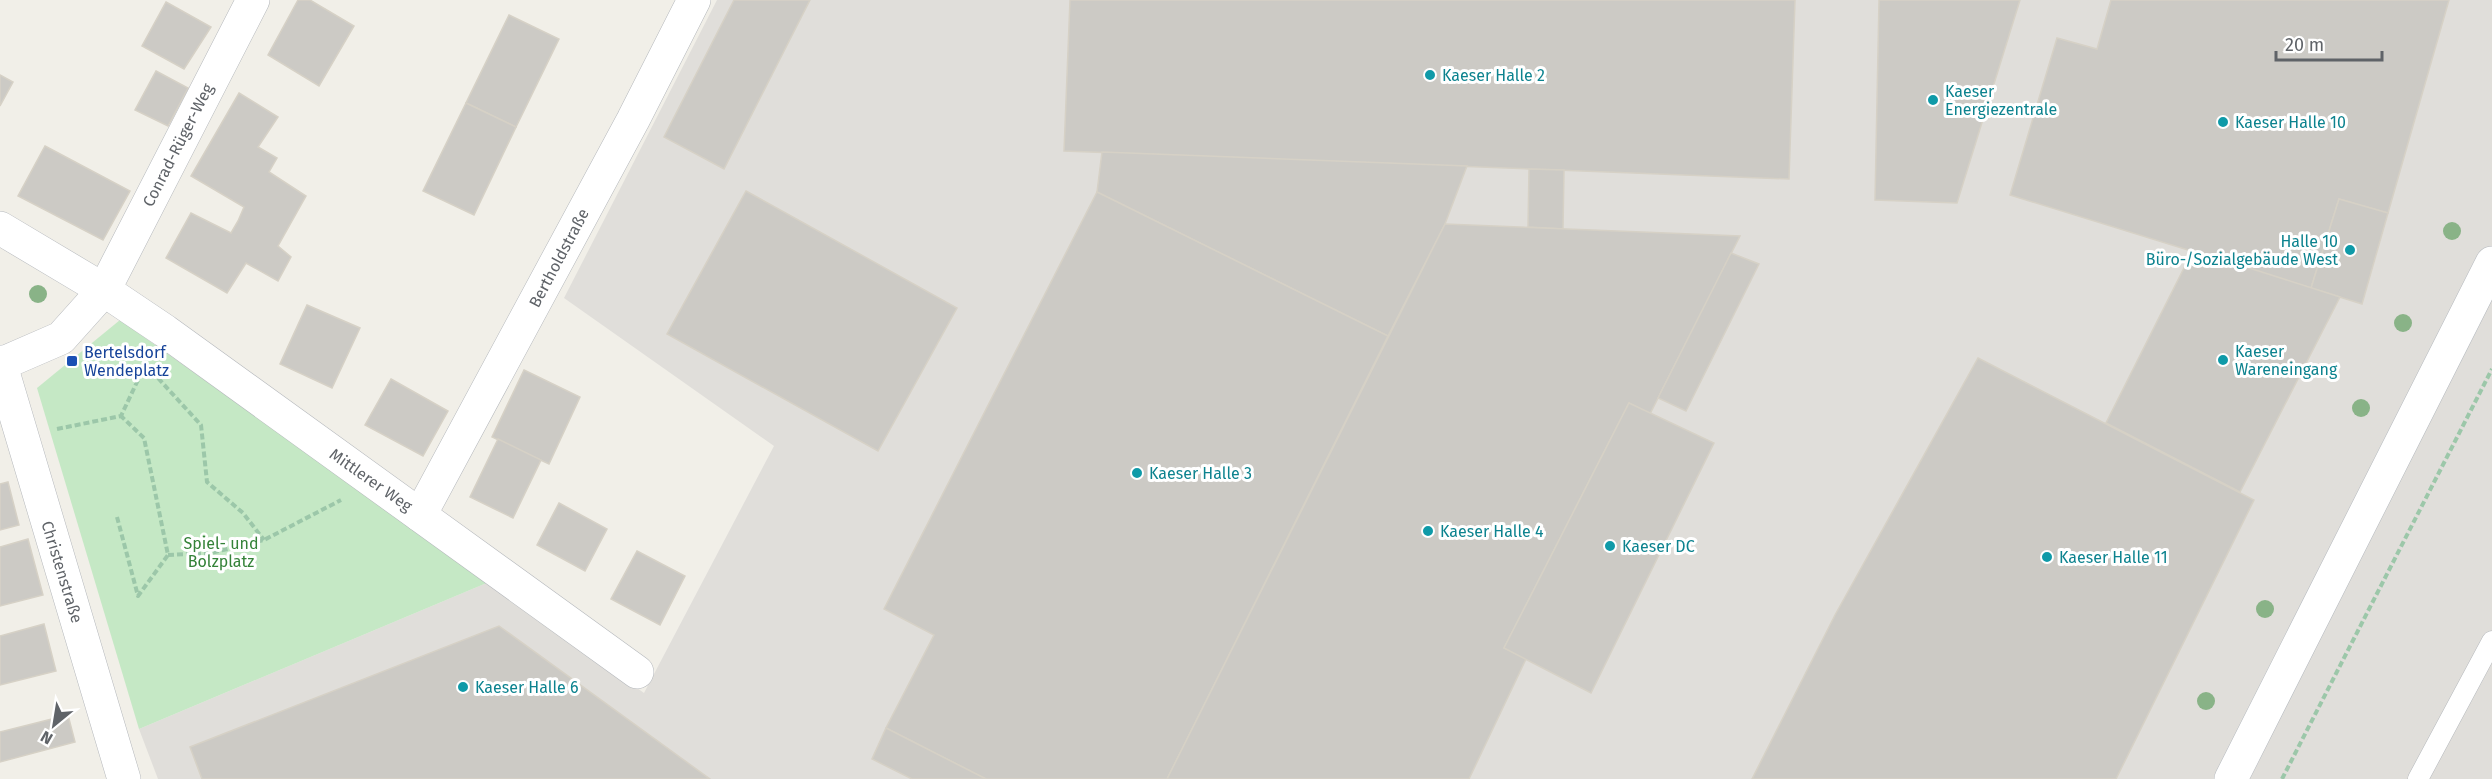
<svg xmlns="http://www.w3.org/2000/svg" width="2492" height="779" font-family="'Fira Sans',sans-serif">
  <rect width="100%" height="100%" fill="#f1efe8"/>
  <polygon fill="#e0deda" points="717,0 2492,0 2492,779 158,779 139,729 489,582 644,693 774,446 564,298"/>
  <polygon fill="#c5e8c5" points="120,320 489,582 139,729 37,388"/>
  <g fill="#cccac5" stroke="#d6d1c6" stroke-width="1.5">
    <polygon points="298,0 310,0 354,26 319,86 268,55"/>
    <polygon points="734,0 810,0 724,169 664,137"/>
    <polygon points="1070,0 1795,0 1789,179 1064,151"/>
    <polygon points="1879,0 2020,0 1957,203 1875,200"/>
    <polygon points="2111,0 2449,0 2388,213 2339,199 2311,288 2010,195 2057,38 2097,49"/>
    <polygon points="166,2 211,27 184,69 142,46"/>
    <polygon points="509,15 559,39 516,127 466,103"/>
    <polygon points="156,71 188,88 168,126 135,110"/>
    <polygon points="0,75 13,82 0,106"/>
    <polygon points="239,93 278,117 258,147 277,158 269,172 306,196 278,246 291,257 278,281 246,263 227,293 166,258 191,213 231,233 238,221 244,207 191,176"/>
    <polygon points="466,103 516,127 474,215 423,191"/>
    <polygon points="45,146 130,191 103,240 18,196"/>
    <polygon points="1102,152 1467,166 1445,224 1388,336 1097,192"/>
    <polygon points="1529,169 1564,170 1563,229 1528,227"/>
    <polygon points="746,191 957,308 878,451 667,334"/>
    <polygon points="1097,192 1388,336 1167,779 986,779 886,728 934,635 884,609"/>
    <polygon points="2339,199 2388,213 2362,304 2311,288"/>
    <polygon points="1445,224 1740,236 1650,414 1629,403 1504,648 1526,659 1469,779 1167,779"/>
    <polygon points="2193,250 2340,297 2240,492 2106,423"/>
    <polygon points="1731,253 1759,264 1686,411 1658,398"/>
    <polygon points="307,305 360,328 332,388 280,364"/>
    <polygon points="1978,358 2254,500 2116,779 1752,779 1835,615"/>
    <polygon points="524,370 580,397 549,464 492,437"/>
    <polygon points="391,379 448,411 423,456 365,425"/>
    <polygon points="1629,403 1714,443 1591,693 1504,648"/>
    <polygon points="498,439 541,460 513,518 470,497"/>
    <polygon points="8,482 19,525 0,530 0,484"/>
    <polygon points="559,503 607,529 585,571 537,545"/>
    <polygon points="28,539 43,595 0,606 0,547"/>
    <polygon points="637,551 685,576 660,625 611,599"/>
    <polygon points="44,624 56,671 0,685 0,636"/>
    <polygon points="499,626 710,779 202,779 190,747"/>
    <polygon points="68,715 75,742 0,762 0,732"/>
    <polygon points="886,728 986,779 912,779 872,759"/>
  </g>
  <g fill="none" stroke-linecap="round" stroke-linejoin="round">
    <defs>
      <polyline id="service" points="2418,779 2492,641"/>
      <g id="minor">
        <polyline points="0,228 104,290 165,331 637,672"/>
        <polyline points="0,362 124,779"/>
        <polyline points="1,364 61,338 104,290 253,0"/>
        <polyline points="420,515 633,120 694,0"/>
      </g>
      <polyline id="secondary" points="2231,779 2492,263"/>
    </defs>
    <use href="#service" stroke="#b5b8bc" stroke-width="21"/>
    <use href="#minor" stroke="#b5b8bc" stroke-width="34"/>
    <use href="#secondary" stroke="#b6babf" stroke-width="34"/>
    <g stroke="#9cc7a9" stroke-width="4" stroke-dasharray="6 3" stroke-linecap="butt">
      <polyline points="146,365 201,425 207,482 243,513 264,540"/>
      <polyline points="57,429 121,416 145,365"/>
      <polyline points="117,517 138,596 168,555 144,438 121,416"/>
      <polyline points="168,555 211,553 264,540 341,500"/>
      <polyline points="2282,779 2492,369"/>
    </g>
    <use href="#service" stroke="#fff" stroke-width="20"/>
    <use href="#minor" stroke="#fff" stroke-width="33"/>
    <use href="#secondary" stroke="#fff" stroke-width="33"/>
  </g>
  <g fill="#89b387">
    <circle cx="2452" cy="231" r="9"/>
    <circle cx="38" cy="294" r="9"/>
    <circle cx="2403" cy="323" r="9"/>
    <circle cx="2361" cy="408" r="9"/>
    <circle cx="2265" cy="609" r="9"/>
    <circle cx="2206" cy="701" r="9"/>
  </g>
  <g fill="#0f9aa8" stroke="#fff" stroke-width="2">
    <circle cx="1430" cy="75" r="6"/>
    <circle cx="1933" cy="100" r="6"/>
    <circle cx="2223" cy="122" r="6"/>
    <circle cx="2350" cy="250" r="6"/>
    <circle cx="2223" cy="360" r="6"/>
    <circle cx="1137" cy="473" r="6"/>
    <circle cx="1428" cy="531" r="6"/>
    <circle cx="1610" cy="546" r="6"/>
    <circle cx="2047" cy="557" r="6"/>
    <circle cx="463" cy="687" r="6"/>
  </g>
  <rect fill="#1a4fb4" stroke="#fff" stroke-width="2" x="66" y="355" width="12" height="12" rx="3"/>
  <g text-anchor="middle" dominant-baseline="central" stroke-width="6" stroke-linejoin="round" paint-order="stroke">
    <g font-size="16" fill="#0d838f" stroke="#fff" text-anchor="start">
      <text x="1442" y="75">Kaeser Halle 2</text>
      <text x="1945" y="91">Kaeser<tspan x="1945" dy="18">Energiezentrale</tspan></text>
      <text x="2235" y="122">Kaeser Halle 10</text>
      <text x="2338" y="241" text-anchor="end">Halle 10<tspan x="2338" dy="18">Büro-/Sozialgebäude West</tspan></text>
      <text x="2235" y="351">Kaeser<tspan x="2235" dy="18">Wareneingang</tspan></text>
      <text x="1149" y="473">Kaeser Halle 3</text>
      <text x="1440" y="531">Kaeser Halle 4</text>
      <text x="1622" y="546">Kaeser DC</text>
      <text x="2059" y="557">Kaeser Halle 11</text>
      <text x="475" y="687">Kaeser Halle 6</text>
    </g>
    <g font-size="16" fill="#5f6368" stroke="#fff">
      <text transform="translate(178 145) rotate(-63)">Conrad-Rüger-Weg</text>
      <text transform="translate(559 258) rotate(-62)">Bertholdstraße</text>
      <text transform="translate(371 480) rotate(35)">Mittlerer Weg</text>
      <text transform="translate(62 572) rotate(73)">Christenstraße</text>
    </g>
    <g font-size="16" fill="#164399" stroke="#fff" text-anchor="start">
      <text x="84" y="352">Bertelsdorf<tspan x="84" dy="18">Wendeplatz</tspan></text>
    </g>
    <g font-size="16" fill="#348238" stroke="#fff">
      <text x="221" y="543">Spiel- und<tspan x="221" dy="18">Bolzplatz</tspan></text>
    </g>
  </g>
  <g transform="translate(54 725) rotate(210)" stroke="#ffffff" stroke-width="4.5" paint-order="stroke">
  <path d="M0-4.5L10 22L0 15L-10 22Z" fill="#5f6368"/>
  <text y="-9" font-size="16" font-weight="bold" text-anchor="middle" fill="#5f6368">N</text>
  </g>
  <path d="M2276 51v9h106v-9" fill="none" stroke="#5f6368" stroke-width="3"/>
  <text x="2285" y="51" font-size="18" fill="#5f6368" stroke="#ffffff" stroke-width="4.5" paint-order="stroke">20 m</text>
</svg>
